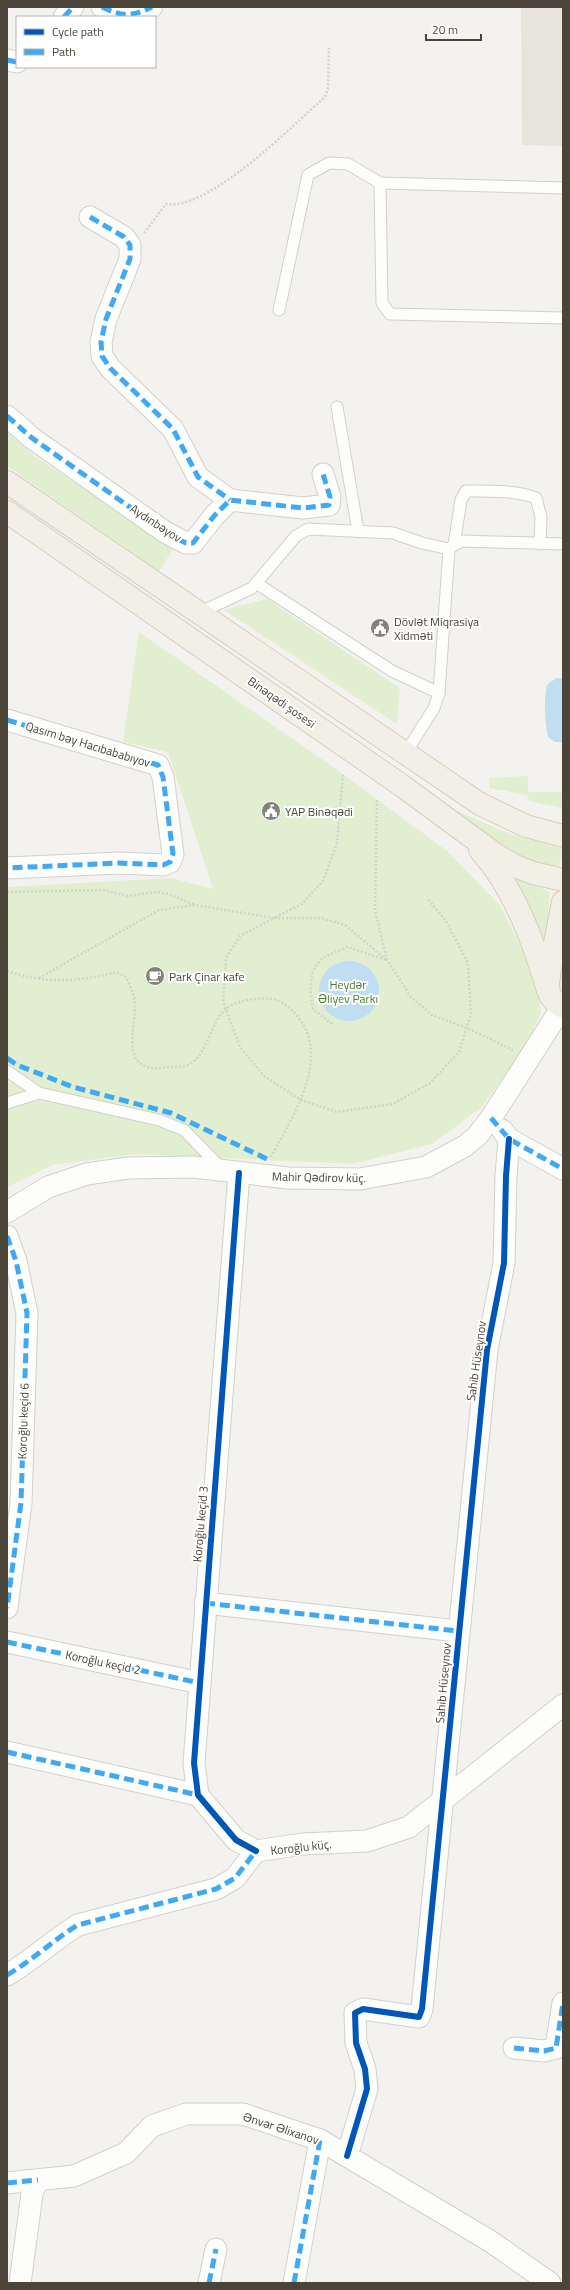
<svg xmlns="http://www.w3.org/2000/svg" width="570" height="2290" font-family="'Titillium Web',sans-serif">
  <rect width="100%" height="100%" fill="#f4f2ee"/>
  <polygon fill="#e7e4dc" points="521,7 563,7 563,146 522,145"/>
  <g fill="#e1eecf">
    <polygon points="7,432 33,455 174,548 159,571 7,466"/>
    <polygon points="267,599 400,688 397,724 224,610"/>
    <polygon points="139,632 343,774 447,851 500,905 526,958 538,990 541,1014 520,1054 482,1107 432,1144 352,1164 135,1154 52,1165 7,1187 7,887 171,878 213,889 168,752 123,742"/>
    <polygon points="528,776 528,792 563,792 563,808 529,801 528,795 489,788 489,778"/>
    <polygon points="448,807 510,834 563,849 559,864 560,872 513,854 481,835"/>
    <polygon points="507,874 550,892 546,946"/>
    <polygon points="563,971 563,996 557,981"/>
  </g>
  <g fill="#c0ddf1">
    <path d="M 557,678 L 563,678 L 563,742 L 555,742 L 548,737 C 545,723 544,703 546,689 C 547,683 552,681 557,678 Z"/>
    <circle cx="349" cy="991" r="30"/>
  </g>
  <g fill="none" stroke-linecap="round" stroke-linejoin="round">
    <defs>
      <g id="lane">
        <polyline points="380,183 382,303 390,314 563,318"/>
        <polyline points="279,310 308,175 329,163 348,164 380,183 563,188"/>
        <polyline points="337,407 358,531"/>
        <path d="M 454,545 L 461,500 L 466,491 C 488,491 516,490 536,498 L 541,517 L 540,544"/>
        <polyline points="256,583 392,671 439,693"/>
        <polyline points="199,613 252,588 296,536 308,529 393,533 422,543 449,549"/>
        <polyline points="405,754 434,708 439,693 449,549 454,545 463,541 563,544"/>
        <polyline points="7,1071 39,1093 159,1120 184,1130 222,1169"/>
        <polyline points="7,1103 39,1093"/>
      </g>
      <g id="street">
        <path d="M 102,7 C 123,17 131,17 152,7"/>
        <polyline points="64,17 73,7"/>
        <polyline points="7,60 17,62"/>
        <polyline points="90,217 124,237 130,245 130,259 106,319 101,342 102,356 110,368 173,429 198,477 230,500"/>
        <polyline points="7,416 32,438 165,532 186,543 193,543 214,516 230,500 303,508 329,505 330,497 323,474"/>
        <polyline points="7,720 158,765 163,777 173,854 170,862 163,865 119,863 7,868"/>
        <polyline points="502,1130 509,1139 563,1169"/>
        <polyline points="239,1173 194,1763 198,1795 236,1840 256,1851"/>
        <polyline points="7,1212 48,1187 87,1174 128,1168 193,1167 288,1178 360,1179 426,1167 465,1146 477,1136 491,1118 562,1007"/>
        <polyline points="7,1236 16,1261 27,1313 21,1503 7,1608"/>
        <polyline points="205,1603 458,1631"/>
        <polyline points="7,1642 200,1683"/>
        <polyline points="7,1752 198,1795"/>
        <path d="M 7,1975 C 33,1960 53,1940 78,1925 L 216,1889 L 235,1878 L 256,1851 L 303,1844 L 367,1841 L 409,1827 L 563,1705"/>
        <polyline points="514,2048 544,2051 556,2048 563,2003"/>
        <polyline points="347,2156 367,2089 365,2069 356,2043 355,2013 363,2009 419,2017 422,2009 487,1350 504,1263 506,1176 509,1139"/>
        <polyline points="7,2183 74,2176 126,2153 152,2126 186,2114 243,2114 320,2140 490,2241 550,2283"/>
        <polyline points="20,2283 32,2194 38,2180"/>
        <polyline points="209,2283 216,2249"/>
        <polyline points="294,2283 320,2140"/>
      </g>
      <g id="primary">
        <polyline points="7,482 480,804 526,826 563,836"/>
        <polyline points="7,512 401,785 495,854 515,866 533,873 563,880"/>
        <path d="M 480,850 C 515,889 533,941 548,990"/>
        <path d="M 549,977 C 545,990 551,1001 563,1007"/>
        <polyline points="548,979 563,902"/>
      </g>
    </defs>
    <use href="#lane" stroke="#d2d0cb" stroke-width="13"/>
    <use href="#street" stroke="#d2d0cb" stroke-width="23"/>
    <use href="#primary" stroke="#d6cebb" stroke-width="24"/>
    <g stroke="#d3d2cc" stroke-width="2.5" stroke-dasharray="2 2" stroke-linecap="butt">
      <path d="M 144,233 L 166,204 C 209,211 293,125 325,97 L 328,88 L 329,48"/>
      <polyline points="377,800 375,910 387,960 411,997 432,1015 467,1028 513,1050"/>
      <polyline points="7,892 103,890 128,896 156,892 169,894 195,905"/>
      <path d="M 7,971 C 45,984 78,982 116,972 L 126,977 C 130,986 135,995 135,1005 C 136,1022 124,1055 143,1065 C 151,1070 161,1068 170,1067 C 175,1067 183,1067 188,1065 C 209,1055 209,1022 227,1008 C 238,1000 263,996 276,1000 C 288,1004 301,1018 306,1030 C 324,1070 289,1123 271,1157"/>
      <polyline points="39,978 159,910 195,905 274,918 302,904 323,881 337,843 343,774"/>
      <path d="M 332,1024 L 313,1009 C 310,992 307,972 322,959 C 328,954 340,951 347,947 L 387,960 L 345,925 L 321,918 L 274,918 L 240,936 L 226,958 L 223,1001 L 240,1047 L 264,1076 L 301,1100 L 337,1112 L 393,1104 L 430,1083 L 459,1052 L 471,1014 L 468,963 L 446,921 L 427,898"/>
    </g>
    <use href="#lane" stroke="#fdfdfc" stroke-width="11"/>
    <use href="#street" stroke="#fdfdfc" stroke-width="21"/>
    <use href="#primary" stroke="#f2efe6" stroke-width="22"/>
    <g stroke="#3fa9f5" stroke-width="5" stroke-dasharray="10 5" stroke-linecap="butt">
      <path d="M 102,7 C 123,17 131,17 152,7"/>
      <polyline points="64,17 73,7"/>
      <polyline points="7,60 17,62"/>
      <polyline points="90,217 124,237 130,245 130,259 106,319 101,342 102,356 110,368 173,429 198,477 230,500"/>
      <polyline points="7,416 32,438 165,532 186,543 193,543 214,516 230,500 303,508 329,505 330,497 323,474"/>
      <polyline points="7,720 158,765 163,777 173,854 170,862 163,865 119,863 7,868"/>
      <polyline points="7,1058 17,1065 73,1087 171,1113 269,1160"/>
      <polyline points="491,1118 509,1139 563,1169"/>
      <polyline points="7,1236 16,1261 27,1313 21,1503 7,1608"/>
      <polyline points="205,1603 458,1631"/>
      <polyline points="7,1642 200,1683"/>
      <polyline points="7,1752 198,1795"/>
      <path d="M 7,1975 C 33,1960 53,1940 78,1925 L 216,1889 L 235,1878 L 256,1851"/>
      <polyline points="514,2048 544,2051 556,2048 563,2003"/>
      <polyline points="7,2183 38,2180"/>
      <polyline points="209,2283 216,2249"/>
      <polyline points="294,2283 320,2140"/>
    </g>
    <defs>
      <g id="cycleway">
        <polyline points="239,1173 194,1763 198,1795 236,1840 256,1851"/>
        <polyline points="347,2156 367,2089 365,2069 356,2043 355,2013 363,2009 419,2017 422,2009 487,1350 504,1263 506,1176 509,1139"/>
      </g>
    </defs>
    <use href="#cycleway" stroke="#fff" stroke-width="8"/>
    <use href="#cycleway" stroke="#0057b8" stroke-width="6"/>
  </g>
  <defs>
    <symbol id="civic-disc" viewBox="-11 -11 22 22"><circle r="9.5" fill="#868178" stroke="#fff"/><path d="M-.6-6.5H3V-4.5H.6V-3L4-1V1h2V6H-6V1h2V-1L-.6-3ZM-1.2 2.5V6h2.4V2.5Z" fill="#fff"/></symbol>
    <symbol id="cafe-disc" viewBox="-11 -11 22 22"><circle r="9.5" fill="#868178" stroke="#fff"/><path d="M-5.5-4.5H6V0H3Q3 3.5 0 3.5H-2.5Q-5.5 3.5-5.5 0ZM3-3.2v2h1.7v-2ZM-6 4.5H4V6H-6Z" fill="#fff"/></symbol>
  </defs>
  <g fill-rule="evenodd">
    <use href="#civic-disc" x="369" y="617" width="22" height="22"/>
    <use href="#civic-disc" x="260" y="800" width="22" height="22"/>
    <use href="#cafe-disc" x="144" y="965" width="22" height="22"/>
  </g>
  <g text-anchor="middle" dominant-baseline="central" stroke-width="4" stroke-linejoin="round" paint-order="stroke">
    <g font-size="12" fill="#4b4439" stroke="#fff">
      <text transform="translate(156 523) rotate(33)">Aydınbəyov</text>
      <text transform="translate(282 702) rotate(35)">Binəqədi şosesi</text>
      <text transform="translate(88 744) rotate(17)">Qasım bəy Hacıbababıyov</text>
      <text transform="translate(319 1177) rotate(1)">Mahir Qədirov küç.</text>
      <text transform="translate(476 1361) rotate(-82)">Sahib Hüseynov</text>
      <text transform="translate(23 1421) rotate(-88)">Koroğlu keçid 6</text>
      <text transform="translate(200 1524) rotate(-85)">Koroğlu keçid 3</text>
      <text transform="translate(103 1662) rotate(12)">Koroğlu keçid 2</text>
      <text transform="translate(443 1683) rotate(-85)">Sahib Hüseynov</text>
      <text transform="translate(301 1847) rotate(-6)">Koroğlu küç.</text>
      <text transform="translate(281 2128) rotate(18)">Ənvər Əlixanov</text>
    </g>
    <g font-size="12" fill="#4b4439" stroke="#fff" text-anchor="start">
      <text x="394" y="621">Dövlət Miqrasiya<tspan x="394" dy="14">Xidməti</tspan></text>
      <text x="285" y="811">YAP Binəqədi</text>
      <text x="169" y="976">Park Çinar kafe</text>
    </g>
    <g font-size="12" fill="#4a7f2a" stroke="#fff">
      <text x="348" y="984">Heydər<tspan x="348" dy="14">Əliyev Parkı</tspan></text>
    </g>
  </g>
  <rect width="570" height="2290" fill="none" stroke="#4b4439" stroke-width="16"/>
  <rect x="16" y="16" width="140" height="52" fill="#ffffff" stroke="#b7b4b0"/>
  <rect x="24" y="29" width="20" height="6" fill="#0057b8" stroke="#b7b4b0"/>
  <text x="52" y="36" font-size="12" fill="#4b4439">Cycle path</text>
  <rect x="24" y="49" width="20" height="6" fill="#3fa9f5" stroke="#b7b4b0"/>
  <text x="52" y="56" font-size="12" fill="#4b4439">Path</text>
  <path d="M426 34v6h55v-6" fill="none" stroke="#4b4439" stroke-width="2"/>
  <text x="432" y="34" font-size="12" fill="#4b4439" stroke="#ffffff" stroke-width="3" paint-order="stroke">20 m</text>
</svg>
